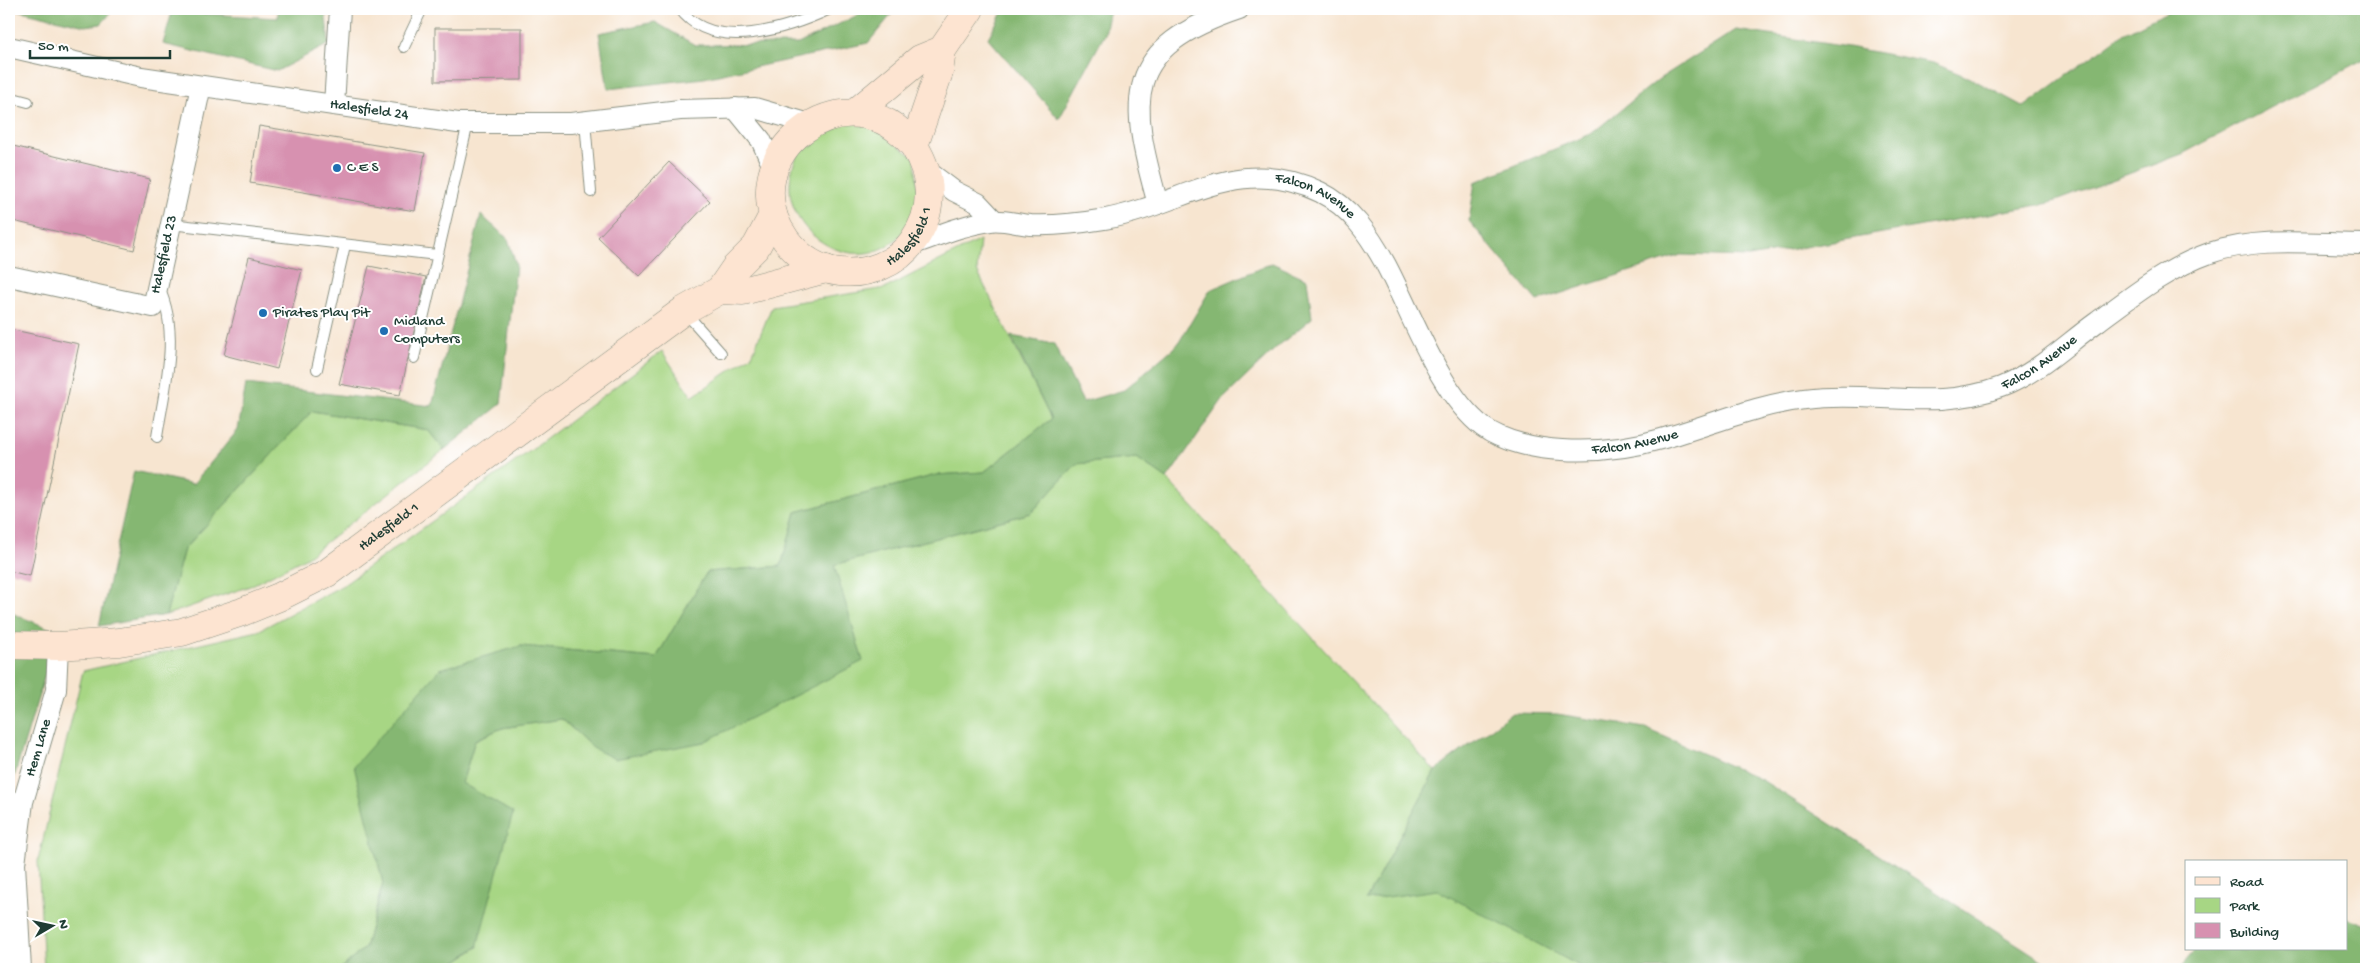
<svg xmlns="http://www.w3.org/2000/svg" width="2375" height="978" font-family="'Gochi Hand',sans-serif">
  <rect width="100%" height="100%" fill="#fff"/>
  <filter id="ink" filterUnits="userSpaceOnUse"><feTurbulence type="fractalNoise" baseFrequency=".02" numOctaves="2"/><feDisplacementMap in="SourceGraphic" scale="10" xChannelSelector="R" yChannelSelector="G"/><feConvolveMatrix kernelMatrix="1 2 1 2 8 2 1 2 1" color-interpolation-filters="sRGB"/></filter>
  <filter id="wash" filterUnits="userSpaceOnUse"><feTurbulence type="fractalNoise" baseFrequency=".0096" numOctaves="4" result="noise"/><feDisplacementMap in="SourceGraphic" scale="20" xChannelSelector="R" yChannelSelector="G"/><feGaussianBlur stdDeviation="1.12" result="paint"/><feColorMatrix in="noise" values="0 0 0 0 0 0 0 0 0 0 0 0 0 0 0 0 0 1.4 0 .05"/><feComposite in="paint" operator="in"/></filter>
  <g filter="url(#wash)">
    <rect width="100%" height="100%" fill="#f7e5d0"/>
    <g fill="#a7d684" stroke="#638a5c">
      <path d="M 866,121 L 915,158 C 916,174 919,193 917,208 C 916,214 911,220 908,225 C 866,292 760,229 798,154 C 804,142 829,124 843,122 C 851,121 859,121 866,121 Z"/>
      <polygon points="980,240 977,271 1051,419 984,472 936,475 796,512 781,566 707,572 656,658 521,646 355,766 383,883 365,948 340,969 44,969 38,861 83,671 258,631 345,584 537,446 662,351 692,397 752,355 772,306 886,288"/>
      <polygon points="312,411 428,430 444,450 307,557 250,586 166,615 184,549"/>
      <polygon points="1137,458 1167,479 1435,771 1366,900 1437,889 1585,969 445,969 478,947 462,783 475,740 502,728 562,719 593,748 834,565 1031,513 1076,464"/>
    </g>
    <g fill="#85b772" stroke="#527a53">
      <polygon points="13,9 110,9 110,14 101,24 85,26"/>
      <polygon points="278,9 325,9 329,44 277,71 163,44 172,12 278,18"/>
      <polygon points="870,9 896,9 868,43 704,78 608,89 599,33 655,22 695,45 798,44"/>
      <polygon points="1004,9 1110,9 1105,34 1059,119 988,38"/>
      <polygon points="2173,9 2366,9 2366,58 2182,154 2050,203 1749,257 1681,255 1537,301 1469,221 1475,182 1591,134 1659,79 1736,30 1848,47 1933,63 1972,79 2024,107 2121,35"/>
      <polygon points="481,215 508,239 516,265 501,404 444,450 428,430 312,411 184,549 166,615 99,626 134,471 193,484 238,430 246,384 432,406"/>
      <polygon points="1272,263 1307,279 1312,318 1277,347 1223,399 1167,479 1137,458 1076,464 1031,513 834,565 863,661 704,742 615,759 593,748 562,719 502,728 475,740 462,783 513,813 477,947 445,969 340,969 365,948 383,883 354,766 440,669 521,646 656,658 707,572 781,566 796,512 936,475 984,472 1051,419 1011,336 1054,344 1083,402 1124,390 1178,344 1210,290"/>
      <polygon points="9,612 58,632 9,794"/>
      <polygon points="1512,713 1557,714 1645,728 1762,780 2051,966 2052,969 1585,969 1437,890 1366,900 1435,771"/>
      <polygon points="2346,917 2366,925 2366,969 2179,969 2196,949 2346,949"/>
    </g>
    <g id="blocks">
      <g fill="#d791b0">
        <polygon points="435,28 522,28 522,80 435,81"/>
        <polygon points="259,126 425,153 415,211 250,183"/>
        <polygon points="9,145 150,179 134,250 9,220"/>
        <polygon points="669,162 710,201 639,276 598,237"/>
        <polygon points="249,257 302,270 277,369 224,355"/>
        <polygon points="369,266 426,277 400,395 339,384"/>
        <polygon points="9,329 79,344 30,576 9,571"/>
      </g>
    </g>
  </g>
  <g filter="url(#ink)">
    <use href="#blocks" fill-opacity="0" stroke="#8b9182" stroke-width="1"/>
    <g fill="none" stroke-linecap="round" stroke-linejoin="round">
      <defs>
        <g id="lane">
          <path d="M 680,9 C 713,54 789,28 830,9"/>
          <polyline points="404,47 422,9"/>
          <polyline points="9,97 28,102"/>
          <polyline points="585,121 591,192"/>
          <polyline points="171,224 437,255"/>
          <polyline points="684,311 721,353"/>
          <polyline points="414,358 468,123"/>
          <polyline points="317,369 345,245"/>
          <path d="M 157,437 C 164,389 181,334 159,288"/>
        </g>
        <g id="street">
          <path id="s1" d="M 9,47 L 141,77 L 458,123 L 571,123 L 680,110 L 755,108 L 810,124"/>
          <polyline points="334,105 340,9"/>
          <polyline points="735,108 761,140 774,169"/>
          <polyline points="926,170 954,191 978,203 994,220"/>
          <path d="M 1158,204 C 1128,98 1122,48 1239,9"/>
          <path id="s2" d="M 911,245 C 937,236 962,225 990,221 C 1003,219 1017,224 1031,225 C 1056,226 1081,223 1105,219 C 1184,205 1237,152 1320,192 C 1351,207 1370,236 1386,265 C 1412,314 1439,393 1483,427 C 1503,442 1538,449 1562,450 C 1595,452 1630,448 1661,439 C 1709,426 1754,405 1804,399 C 1872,390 1934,412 2001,387 C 2039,372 2065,345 2097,322 C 2132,296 2167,268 2210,253 C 2259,236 2315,244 2366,244"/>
          <path id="s3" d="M 9,276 L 153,307 L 201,86"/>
          <path id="s4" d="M 21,969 L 15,864 L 23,802 L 56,690 L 58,646"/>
        </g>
        <g id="secondary">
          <polyline points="855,113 920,59 942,50"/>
          <path id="s5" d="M 914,146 C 848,63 726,156 786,240 C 799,257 818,270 840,272 C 867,275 897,264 913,241 C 935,211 933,176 914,146 L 939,72 L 942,50 L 970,9"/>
          <polyline points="720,290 743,291 826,269"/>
          <path id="s6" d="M 9,645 L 58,646 L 119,642 L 182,632 L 242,612 L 279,597 L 327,573 L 683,311 L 720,290 L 735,268 L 756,247 L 773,215"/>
        </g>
      </defs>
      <use href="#lane" stroke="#8b9182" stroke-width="12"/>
      <use href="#street" stroke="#8b9182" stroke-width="22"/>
      <use href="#secondary" stroke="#8b9182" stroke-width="29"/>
      <use href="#lane" stroke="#fff" stroke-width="10"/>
      <use href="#street" stroke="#fff" stroke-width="20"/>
      <use href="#secondary" stroke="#fde4d1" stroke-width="28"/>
    </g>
  </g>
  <g fill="#1f6fb2" stroke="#fff" stroke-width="2">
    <circle cx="337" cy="168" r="5"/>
    <circle cx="263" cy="313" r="5"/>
    <circle cx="384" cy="331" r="5"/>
  </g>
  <g text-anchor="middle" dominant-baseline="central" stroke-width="4" stroke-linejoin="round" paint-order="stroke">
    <g font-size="15" fill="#1f3d34" stroke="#fff">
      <text stroke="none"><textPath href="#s1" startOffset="366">Halesfield 24</textPath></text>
      <text stroke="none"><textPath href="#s2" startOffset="419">Falcon Avenue</textPath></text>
      <text stroke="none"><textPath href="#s5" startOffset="398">Halesfield 1</textPath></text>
      <text stroke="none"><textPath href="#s3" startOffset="201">Halesfield 23</textPath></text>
      <text stroke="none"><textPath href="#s2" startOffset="1288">Falcon Avenue</textPath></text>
      <text stroke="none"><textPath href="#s2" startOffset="869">Falcon Avenue</textPath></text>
      <text stroke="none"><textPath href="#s6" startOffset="408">Halesfield 1</textPath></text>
      <text stroke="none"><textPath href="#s4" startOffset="224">Hem Lane</textPath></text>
    </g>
    <g font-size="15" fill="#1f3d34" stroke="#fff" text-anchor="start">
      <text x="347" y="168">C E S</text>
      <text x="273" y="313">Pirates Play Pit</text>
      <text x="394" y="322">Midland<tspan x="394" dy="17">Computers</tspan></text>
    </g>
  </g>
  <rect width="2375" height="978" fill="none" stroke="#fff" stroke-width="30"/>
  <rect x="2185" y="860" width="162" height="90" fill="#ffffff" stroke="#a5b1ae"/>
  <rect x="2195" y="877" width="25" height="8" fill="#fde4d1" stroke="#a5b1ae"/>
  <text x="2230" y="886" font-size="15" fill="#1f3d34">Road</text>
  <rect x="2195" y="898" width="25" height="15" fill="#a7d684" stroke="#a5b1ae"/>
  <text x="2230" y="910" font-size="15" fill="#1f3d34">Park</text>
  <rect x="2195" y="923" width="25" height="15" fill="#d791b0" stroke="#a5b1ae"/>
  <text x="2230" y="936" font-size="15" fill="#1f3d34">Building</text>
  <g transform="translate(52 926) rotate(81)" stroke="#ffffff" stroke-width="4" paint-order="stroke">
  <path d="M0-4L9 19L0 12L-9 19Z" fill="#1f3d34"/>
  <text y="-8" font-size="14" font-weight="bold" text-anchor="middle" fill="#1f3d34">N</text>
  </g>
  <path d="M30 50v8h140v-8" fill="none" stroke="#1f3d34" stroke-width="2.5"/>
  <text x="38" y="50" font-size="15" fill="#1f3d34" stroke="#ffffff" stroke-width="4" paint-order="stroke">50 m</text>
</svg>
